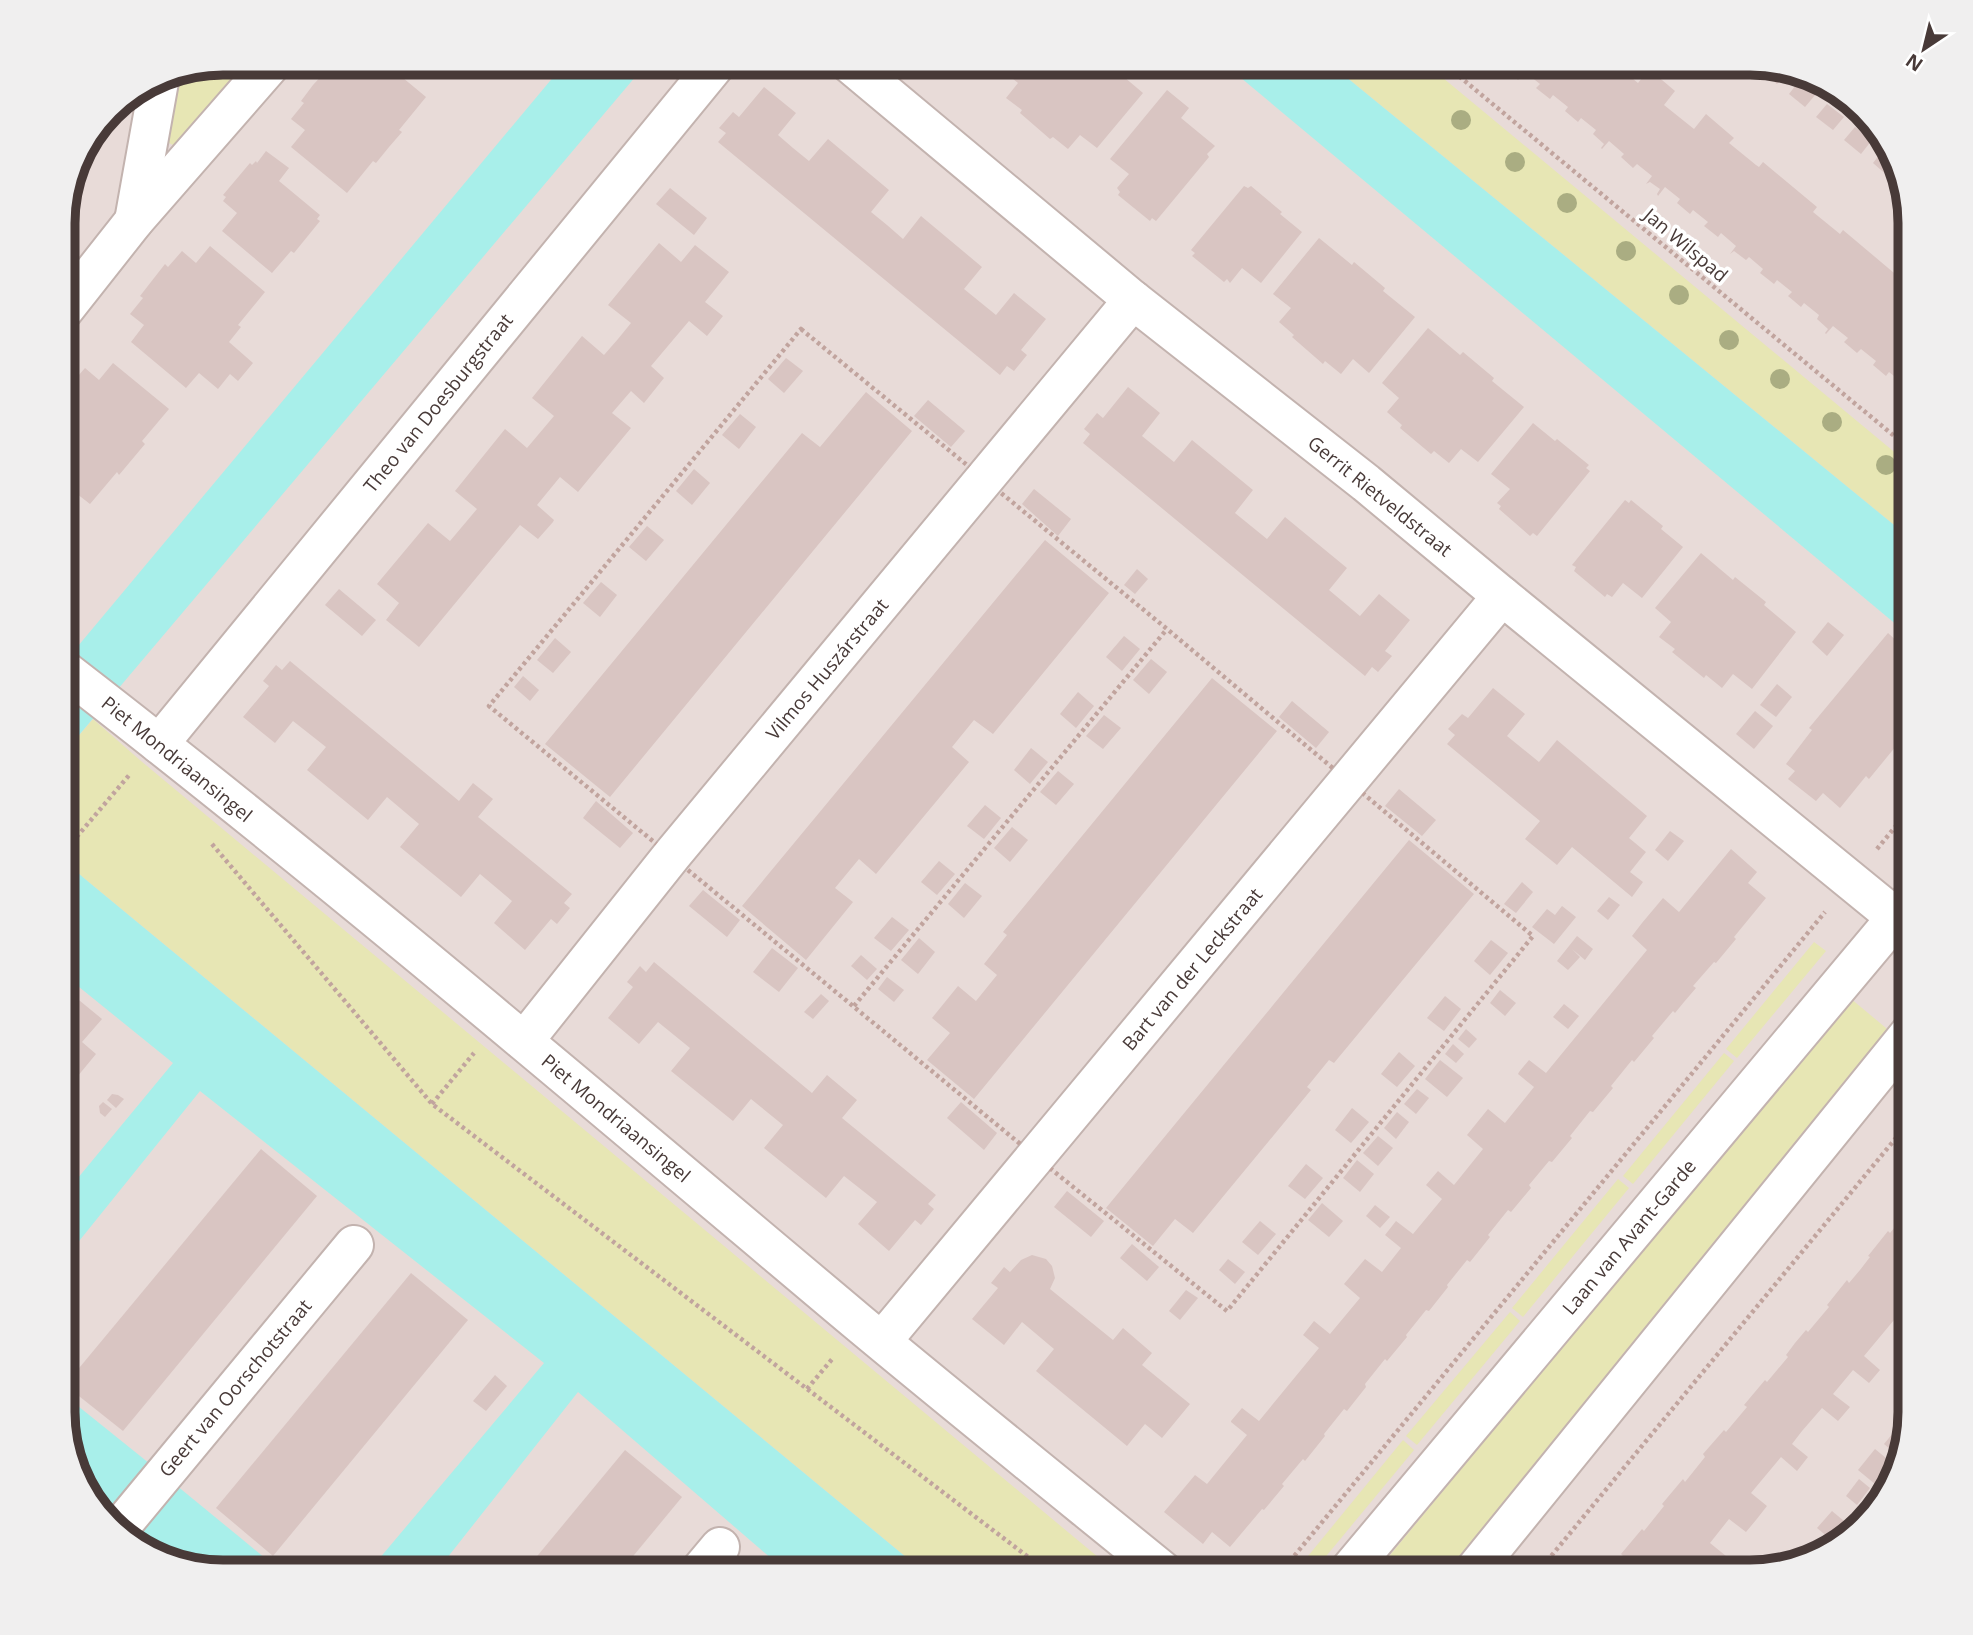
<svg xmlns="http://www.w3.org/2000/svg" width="1973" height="1635" font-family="'Open Sans',sans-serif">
  <rect width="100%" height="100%" fill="#f4ecea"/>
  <polygon fill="#e8dbd8" points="224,63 1750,63 1810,75 1856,103 1898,162 1910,224 1910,1412 1898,1472 1870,1518 1811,1560 1749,1572 223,1572 163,1560 79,1482 63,1421 63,213 80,152 117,103 163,75"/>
  <g fill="#e7e6b4">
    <polygon points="224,63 250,63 175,146 167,142 172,73"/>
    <polygon points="1329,63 1425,63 1910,465 1910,538"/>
    <polygon points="93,719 141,761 1116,1572 924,1572 85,879 63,860 63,754"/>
    <polygon points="1814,942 1826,951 1737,1058 1726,1049"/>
    <polygon points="1850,998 1892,1033 1446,1572 1376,1572"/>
    <polygon points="1724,1053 1734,1061 1633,1184 1623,1176"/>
    <polygon points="1618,1179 1629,1188 1523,1317 1512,1308"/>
    <polygon points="1510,1312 1520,1321 1417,1445 1406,1436"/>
    <polygon points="1403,1440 1414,1450 1313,1572 1295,1572"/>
  </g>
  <g fill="#a8efea">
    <polygon points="565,63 647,63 63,754 63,664"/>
    <polygon points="1223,63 1329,63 1910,538 1910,636"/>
    <polygon points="63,860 85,879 924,1572 787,1572 578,1392 436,1572 368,1572 544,1363 200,1091 63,1261 63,1196 173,1063 63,974"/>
    <path d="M 63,1394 C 137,1453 209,1512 282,1572 L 223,1572 L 163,1560 L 117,1532 L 79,1482 L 63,1421 Z"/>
  </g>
  <g fill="#d9c5c2">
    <polygon points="337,63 350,63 357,69 361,63 385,63 426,97 399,130 402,132 389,147 376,163 373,161 347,193 291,147 305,130 291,119 304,103 301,101 313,85 327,70 330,72"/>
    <polygon points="427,63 454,63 443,76"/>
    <polygon points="1007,63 1114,63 1111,66 1143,93 1097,148 1080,135 1068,149 1053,137 1050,139 1020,113 1022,110 1006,98 1018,83 1001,69"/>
    <polygon points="1510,63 1625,63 1621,69 1638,83 1649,69 1675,91 1664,105 1694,129 1706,114 1734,138 1729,143 1756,165 1759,167 1763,162 1817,207 1813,212 1840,234 1843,230 1900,278 1897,281 1910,292 1910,396 1902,390 1898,393 1904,384 1889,372 1886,376 1873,365 1876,361 1861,349 1857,353 1844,342 1848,338 1833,326 1826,334 1825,333 1828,329 1817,319 1819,315 1804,303 1801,307 1788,296 1792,292 1777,280 1774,284 1760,273 1763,269 1749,257 1746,260 1734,251 1730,254 1736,246 1721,233 1718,237 1704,226 1708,222 1693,210 1690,214 1677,203 1680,199 1665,187 1658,196 1657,194 1660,189 1650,182 1646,184 1652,176 1637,164 1633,168 1621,157 1624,154 1609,141 1602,149 1601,148 1604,144 1593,134 1596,130 1581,118 1578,122 1565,111 1568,107 1553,95 1550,99 1536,88 1540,84 1525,72 1518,80 1517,79 1520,74 1510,66 1506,69"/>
    <polygon points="1765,66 1767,66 1788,71 1777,84 1761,71"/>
    <polygon points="1799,81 1816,94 1805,107 1789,94"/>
    <polygon points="764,87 796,113 778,135 793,148 809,161 828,139 889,190 871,212 887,225 903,239 921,216 982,267 964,289 996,315 1014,293 1046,319 1021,350 1027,355 1014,371 1007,366 1000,375 718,142 726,133 719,128 733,112 739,117"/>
    <polygon points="1167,90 1189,108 1181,118 1215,146 1207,154 1209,157 1156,221 1152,218 1150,221 1118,195 1120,192 1117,188 1129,174 1110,159"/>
    <polygon points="1827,104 1844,117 1833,130 1816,117"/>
    <polygon points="1855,127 1872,140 1861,154 1844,140"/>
    <polygon points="86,144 78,165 76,165 80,152"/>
    <polygon points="1883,150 1898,162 1898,165 1889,177 1873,163"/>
    <polygon points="266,151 289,168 279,181 320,215 317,219 320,221 294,253 291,251 272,273 222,231 237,213 223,201 226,197 223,195 250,163 252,165 256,161 257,163"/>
    <polygon points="1244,186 1248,188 1251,186 1282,212 1280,214 1302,232 1261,283 1242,268 1230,283 1227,279 1224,282 1192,256 1195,253 1191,250"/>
    <polygon points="670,188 707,218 694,235 656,204"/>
    <polygon points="1319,238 1352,265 1354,262 1385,288 1383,291 1415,317 1369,373 1353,359 1341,374 1325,361 1323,364 1292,337 1294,335 1279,322 1291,308 1273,294"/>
    <polygon points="659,243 681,262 695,245 729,272 705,302 723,316 707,336 689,321 651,366 664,378 644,403 631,391 612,413 631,428 592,475 578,492 560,477 537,505 554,520 553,522 538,539 520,525 419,647 386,620 399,603 377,584 428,523 450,541 477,509 455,491 505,429 527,448 554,416 532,398 582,336 604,355 618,339 631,323 608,305"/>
    <polygon points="210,246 265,292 238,325 241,327 229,342 253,363 238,381 230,374 218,389 199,373 186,388 131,342 144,325 130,314 143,298 140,296 165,264 168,267 182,251 196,263"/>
    <polygon points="1428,328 1460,355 1463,352 1494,378 1492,381 1524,407 1478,462 1461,449 1449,463 1434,451 1431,454 1400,428 1402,425 1387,412 1399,398 1382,383"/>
    <polygon points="786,358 803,371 784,393 768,379"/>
    <polygon points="113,363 169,409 142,441 145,444 119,475 117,472 90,504 63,483 63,388 69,381 72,383 85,368 99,380"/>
    <polygon points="1128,387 1160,413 1142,436 1174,462 1192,440 1253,490 1235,513 1267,539 1285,517 1347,568 1329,590 1360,616 1379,594 1410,620 1385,651 1392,656 1378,672 1372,667 1365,676 1083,443 1090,434 1084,429 1097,413 1103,418"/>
    <polygon points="866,392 912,431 610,797 545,744 802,433 820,447"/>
    <polygon points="928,400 965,431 951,447 914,416"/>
    <polygon points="740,414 756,427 739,449 722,435"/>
    <polygon points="1533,423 1555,441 1557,439 1589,465 1586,468 1590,471 1537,536 1533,533 1530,536 1499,509 1501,506 1497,503 1510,489 1491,474"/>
    <polygon points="694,469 710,483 692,505 676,491"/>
    <polygon points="1034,489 1071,519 1058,536 1022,504"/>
    <polygon points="1625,500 1629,503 1631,500 1663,526 1661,529 1683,547 1642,598 1623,583 1612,597 1607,594 1605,597 1574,571 1576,567 1572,565"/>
    <polygon points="63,512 71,517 63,526"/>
    <polygon points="647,526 664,540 646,561 629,547"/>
    <polygon points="1045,540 1109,593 993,734 974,720 952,747 969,762 876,874 859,859 835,888 853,902 806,960 742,906"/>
    <polygon points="1701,553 1733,580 1735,577 1766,602 1764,605 1796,632 1752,689 1733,674 1722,688 1706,675 1704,678 1672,652 1675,649 1659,637 1671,622 1655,608"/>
    <polygon points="1137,569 1148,579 1135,594 1124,585"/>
    <polygon points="601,582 617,595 600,617 583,603"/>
    <polygon points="339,589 376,620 362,636 325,605"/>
    <polygon points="1828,622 1844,635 1827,656 1812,642"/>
    <polygon points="1888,633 1900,644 1907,636 1910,639 1910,729 1869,779 1866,776 1840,808 1823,793 1816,801 1788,779 1795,771 1786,764 1812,730 1809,728"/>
    <polygon points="1124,636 1140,649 1122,671 1106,657"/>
    <polygon points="555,638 571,652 553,673 537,660"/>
    <polygon points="1151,659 1167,672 1149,694 1133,680"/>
    <polygon points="290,661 459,801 473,783 493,799 478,817 572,894 564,903 570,908 557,924 551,919 525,950 494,923 512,901 480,874 461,897 400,847 419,824 387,797 368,820 307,770 326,747 293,721 275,743 243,717 269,686 263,681 276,665 282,670"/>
    <polygon points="523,676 539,690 530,701 514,687"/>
    <polygon points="1212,678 1277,731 974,1099 927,1060 950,1033 932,1018 958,986 976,1001 997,975 984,964 1007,935 1003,932"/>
    <polygon points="1777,684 1792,697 1776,717 1760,705"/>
    <polygon points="1493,688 1525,714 1507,736 1539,762 1557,740 1647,816 1629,838 1646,852 1630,872 1643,882 1632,897 1572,847 1557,865 1525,839 1540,821 1447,744 1455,735 1448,729 1462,714 1468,718"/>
    <polygon points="1078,692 1094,706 1076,728 1060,714"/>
    <polygon points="1292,701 1329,732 1316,748 1279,717"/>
    <polygon points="1755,711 1773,726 1754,749 1736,734"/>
    <polygon points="1104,715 1121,728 1103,749 1086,736"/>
    <polygon points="1031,748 1048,762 1030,784 1014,770"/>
    <polygon points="1058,771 1074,784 1056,805 1040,792"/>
    <polygon points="1399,789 1436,820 1422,836 1385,806"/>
    <polygon points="596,801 633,833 620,848 583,818"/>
    <polygon points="985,805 1001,818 984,839 967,826"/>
    <polygon points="1012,827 1028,840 1010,862 994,848"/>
    <polygon points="1670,831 1684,841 1668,861 1655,850"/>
    <polygon points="1409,840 1474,894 1334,1063 1329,1060 1307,1087 1311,1090 1193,1233 1175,1219 1153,1246 1106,1208"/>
    <polygon points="1731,849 1757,872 1748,883 1766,898 1734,937 1736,939 1716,963 1714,962 1693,986 1696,988 1684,1002 1675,1013 1673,1011 1652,1036 1654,1038 1634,1062 1632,1060 1611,1086 1613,1088 1593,1112 1590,1111 1570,1136 1572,1138 1552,1162 1549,1161 1529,1185 1531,1188 1511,1212 1508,1210 1488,1235 1490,1237 1470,1262 1467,1260 1447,1285 1448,1287 1429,1311 1426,1310 1406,1335 1407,1337 1387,1361 1385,1359 1365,1384 1366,1387 1347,1411 1344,1409 1324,1434 1325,1436 1305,1461 1303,1459 1282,1484 1284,1486 1264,1510 1262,1509 1230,1547 1212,1532 1203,1544 1164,1512 1195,1475 1207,1484 1247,1435 1231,1422 1231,1421 1242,1408 1259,1421 1319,1348 1303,1335 1314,1321 1330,1334 1360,1298 1344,1284 1365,1259 1382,1272 1401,1248 1385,1235 1396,1221 1413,1234 1442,1199 1426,1185 1438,1171 1454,1185 1483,1149 1467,1135 1488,1109 1505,1123 1534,1087 1518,1074 1519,1072 1529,1060 1546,1073 1647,950 1632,936 1642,923 1663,898 1679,912"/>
    <polygon points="939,861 955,874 937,895 921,882"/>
    <polygon points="1522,882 1533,892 1516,913 1504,904"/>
    <polygon points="965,883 982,896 964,918 948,904"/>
    <polygon points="703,890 740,920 727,937 689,906"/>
    <polygon points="1609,897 1620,905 1608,920 1597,911"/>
    <polygon points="1562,906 1576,917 1554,944 1532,927 1547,909 1555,915"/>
    <polygon points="892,917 909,930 891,951 874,938"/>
    <polygon points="1577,936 1593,949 1585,960 1572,949 1580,957 1568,970 1557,961"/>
    <polygon points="919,938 935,952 918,974 901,960"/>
    <polygon points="1491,940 1508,953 1490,975 1474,961"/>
    <polygon points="772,948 798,968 779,992 753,972"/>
    <polygon points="861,955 877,969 867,980 851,966"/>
    <polygon points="654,962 812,1093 827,1075 857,1100 842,1118 936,1195 928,1204 934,1209 921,1225 915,1220 889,1251 858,1224 877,1202 844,1176 826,1198 764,1148 783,1125 751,1099 733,1121 671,1071 690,1048 658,1022 639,1044 608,1018 633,987 627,982 640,966 646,972"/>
    <polygon points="887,977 904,990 894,1002 878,989"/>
    <polygon points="63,987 102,1019 82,1042 96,1054 77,1077 63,1066"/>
    <polygon points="1500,990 1516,1003 1505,1016 1490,1003"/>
    <polygon points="821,994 829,1001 813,1019 804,1012"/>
    <polygon points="1445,996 1461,1009 1444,1031 1427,1018"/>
    <polygon points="1564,1004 1579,1016 1568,1029 1553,1017"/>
    <polygon points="1466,1029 1477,1039 1469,1048 1458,1039"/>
    <polygon points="1453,1044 1464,1054 1456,1063 1445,1054"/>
    <polygon points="1399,1052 1415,1066 1397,1087 1381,1074"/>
    <polygon points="1440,1060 1463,1078 1447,1097 1425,1079"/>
    <polygon points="1417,1089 1429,1098 1416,1114 1404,1104"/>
    <polygon points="112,1094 118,1095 124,1099 116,1108 107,1100"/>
    <polygon points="103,1102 112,1109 105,1117 100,1113 99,1106"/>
    <polygon points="961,1102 997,1133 984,1150 947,1118"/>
    <polygon points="1352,1108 1369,1122 1351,1143 1335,1130"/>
    <polygon points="1397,1112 1409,1122 1396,1139 1384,1128"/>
    <polygon points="1378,1136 1393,1148 1378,1166 1363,1153"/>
    <polygon points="261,1149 317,1196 123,1431 65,1385"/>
    <polygon points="1357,1160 1374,1174 1360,1192 1343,1178"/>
    <polygon points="1306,1164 1323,1178 1305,1199 1288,1186"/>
    <polygon points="1067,1191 1104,1221 1091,1237 1054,1207"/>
    <polygon points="1322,1203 1343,1221 1329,1237 1308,1220"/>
    <polygon points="1375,1205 1390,1217 1380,1228 1366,1216"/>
    <polygon points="1910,1209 1910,1313 1904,1308 1864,1356 1880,1370 1869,1383 1853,1370 1833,1394 1850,1407 1838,1421 1822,1408 1802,1431 1792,1444 1808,1457 1797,1471 1781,1457 1751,1493 1767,1506 1756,1520 1746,1532 1729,1519 1710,1543 1726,1556 1713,1572 1692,1572 1688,1569 1686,1572 1610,1572 1623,1556 1621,1554 1642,1529 1644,1531 1664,1506 1662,1504 1683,1479 1685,1482 1705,1457 1703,1454 1724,1430 1726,1432 1747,1407 1744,1405 1765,1380 1767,1382 1788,1357 1786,1355 1795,1343 1806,1330 1808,1332 1829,1307 1827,1305 1847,1280 1849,1283 1860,1270 1870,1257 1868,1256 1888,1231 1890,1233"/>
    <polygon points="1260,1221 1276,1234 1258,1255 1242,1242"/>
    <polygon points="1132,1244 1159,1267 1147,1281 1120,1258"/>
    <polygon points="1032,1255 1046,1259 1052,1266 1055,1278 1050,1289 1113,1340 1123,1328 1152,1353 1142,1365 1190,1404 1162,1438 1145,1424 1127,1446 1036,1371 1054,1349 1022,1322 1004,1345 972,1319 998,1288 991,1283 1004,1267 1010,1272 1021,1260"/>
    <polygon points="1228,1259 1245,1272 1235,1284 1219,1270"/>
    <polygon points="411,1273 468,1320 273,1556 216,1508"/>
    <polygon points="1186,1290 1198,1298 1180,1320 1169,1311"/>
    <polygon points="495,1375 507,1386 486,1411 473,1401"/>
    <polygon points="1898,1427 1906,1433 1902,1450 1898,1456 1884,1444"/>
    <polygon points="1875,1449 1892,1463 1875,1484 1858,1470"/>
    <polygon points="625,1450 682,1497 620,1572 524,1572"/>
    <polygon points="1859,1479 1870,1488 1857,1505 1846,1496"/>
    <polygon points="1832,1511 1844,1521 1829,1538 1817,1528"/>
  </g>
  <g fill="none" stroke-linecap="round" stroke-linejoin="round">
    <defs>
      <g id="minor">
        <polyline points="849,63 1133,300 1366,483 1502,596 1910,929"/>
        <polyline points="134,221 160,76"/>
        <polyline points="63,311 134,221 272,63"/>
        <path d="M 63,669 C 335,879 596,1102 859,1323 C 960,1407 1062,1489 1164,1572"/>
        <polyline points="159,744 717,63"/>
        <polyline points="524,1041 672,855 1133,300"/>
        <polyline points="882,1341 1502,596"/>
        <polyline points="117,1531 354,1245"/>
        <polyline points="699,1572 720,1547"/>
        <polyline points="1348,1572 1910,901"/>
        <polyline points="1473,1572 1910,1033"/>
      </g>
    </defs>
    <use href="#minor" stroke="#c3b3af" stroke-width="42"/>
    <g stroke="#c1a49e" stroke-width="4.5" stroke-dasharray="3.5 3.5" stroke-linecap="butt">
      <polyline points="1443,63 1910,449"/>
      <polygon points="801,329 1167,629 1533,936 1227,1311 1036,1157 489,706"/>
      <polyline points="212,844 432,1104 1048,1572"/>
      <polyline points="1877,849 1910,809"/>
      <polyline points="63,853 131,773"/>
      <polyline points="854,1006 1167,629"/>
      <polyline points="432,1104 474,1053"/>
      <polyline points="807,1389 833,1358"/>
      <polyline points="1845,1535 1898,1471"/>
      <polyline points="1281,1572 1825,912"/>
      <polyline points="1538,1572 1910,1121"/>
    </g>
    <use href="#minor" stroke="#fff" stroke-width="38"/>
  </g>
  <g fill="#aaad82">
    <circle cx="1461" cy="120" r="10"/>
    <circle cx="1515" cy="162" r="10"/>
    <circle cx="1567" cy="203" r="10"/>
    <circle cx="1626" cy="251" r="10"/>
    <circle cx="1679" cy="295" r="10"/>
    <circle cx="1729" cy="340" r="10"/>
    <circle cx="1780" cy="379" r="10"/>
    <circle cx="1832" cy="422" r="10"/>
    <circle cx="1886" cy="465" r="10"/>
  </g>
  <g text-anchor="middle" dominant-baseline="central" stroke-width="7" stroke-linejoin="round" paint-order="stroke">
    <g font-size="19" fill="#483a38" stroke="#fff">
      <text transform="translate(1686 245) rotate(40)">Jan Wilspad</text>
      <text transform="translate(438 403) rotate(-51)">Theo van Doesburgstraat</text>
      <text transform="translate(1380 496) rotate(39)">Gerrit Rietveldstraat</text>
      <text transform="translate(827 669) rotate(-50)">Vilmos Huszárstraat</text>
      <text transform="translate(177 759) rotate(39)">Piet Mondriaansingel</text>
      <text transform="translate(1192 969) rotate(-50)">Bart van der Leckstraat</text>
      <text transform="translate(616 1118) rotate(40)">Piet Mondriaansingel</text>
      <text transform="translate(1629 1237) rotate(-50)">Laan van Avant-Garde</text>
      <text transform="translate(235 1388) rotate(-50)">Geert van Oorschotstraat</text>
    </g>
  </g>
  <path d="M0 0H1973V1635H0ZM223 75H1750A148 148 0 0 1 1898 223V1412A148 148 0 0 1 1750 1560H223A148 148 0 0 1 75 1412V223A148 148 0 0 1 223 75Z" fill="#f0efef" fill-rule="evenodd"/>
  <path fill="none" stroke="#483a38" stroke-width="9" d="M223 75H1750A148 148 0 0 1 1898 223V1412A148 148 0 0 1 1750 1560H223A148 148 0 0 1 75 1412V223A148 148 0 0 1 223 75Z"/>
  <g transform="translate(1924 49) rotate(215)" stroke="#ffffff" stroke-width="5" paint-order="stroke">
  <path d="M0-5L12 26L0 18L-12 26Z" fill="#483a38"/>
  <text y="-10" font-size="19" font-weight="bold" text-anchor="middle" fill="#483a38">N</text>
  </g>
</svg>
